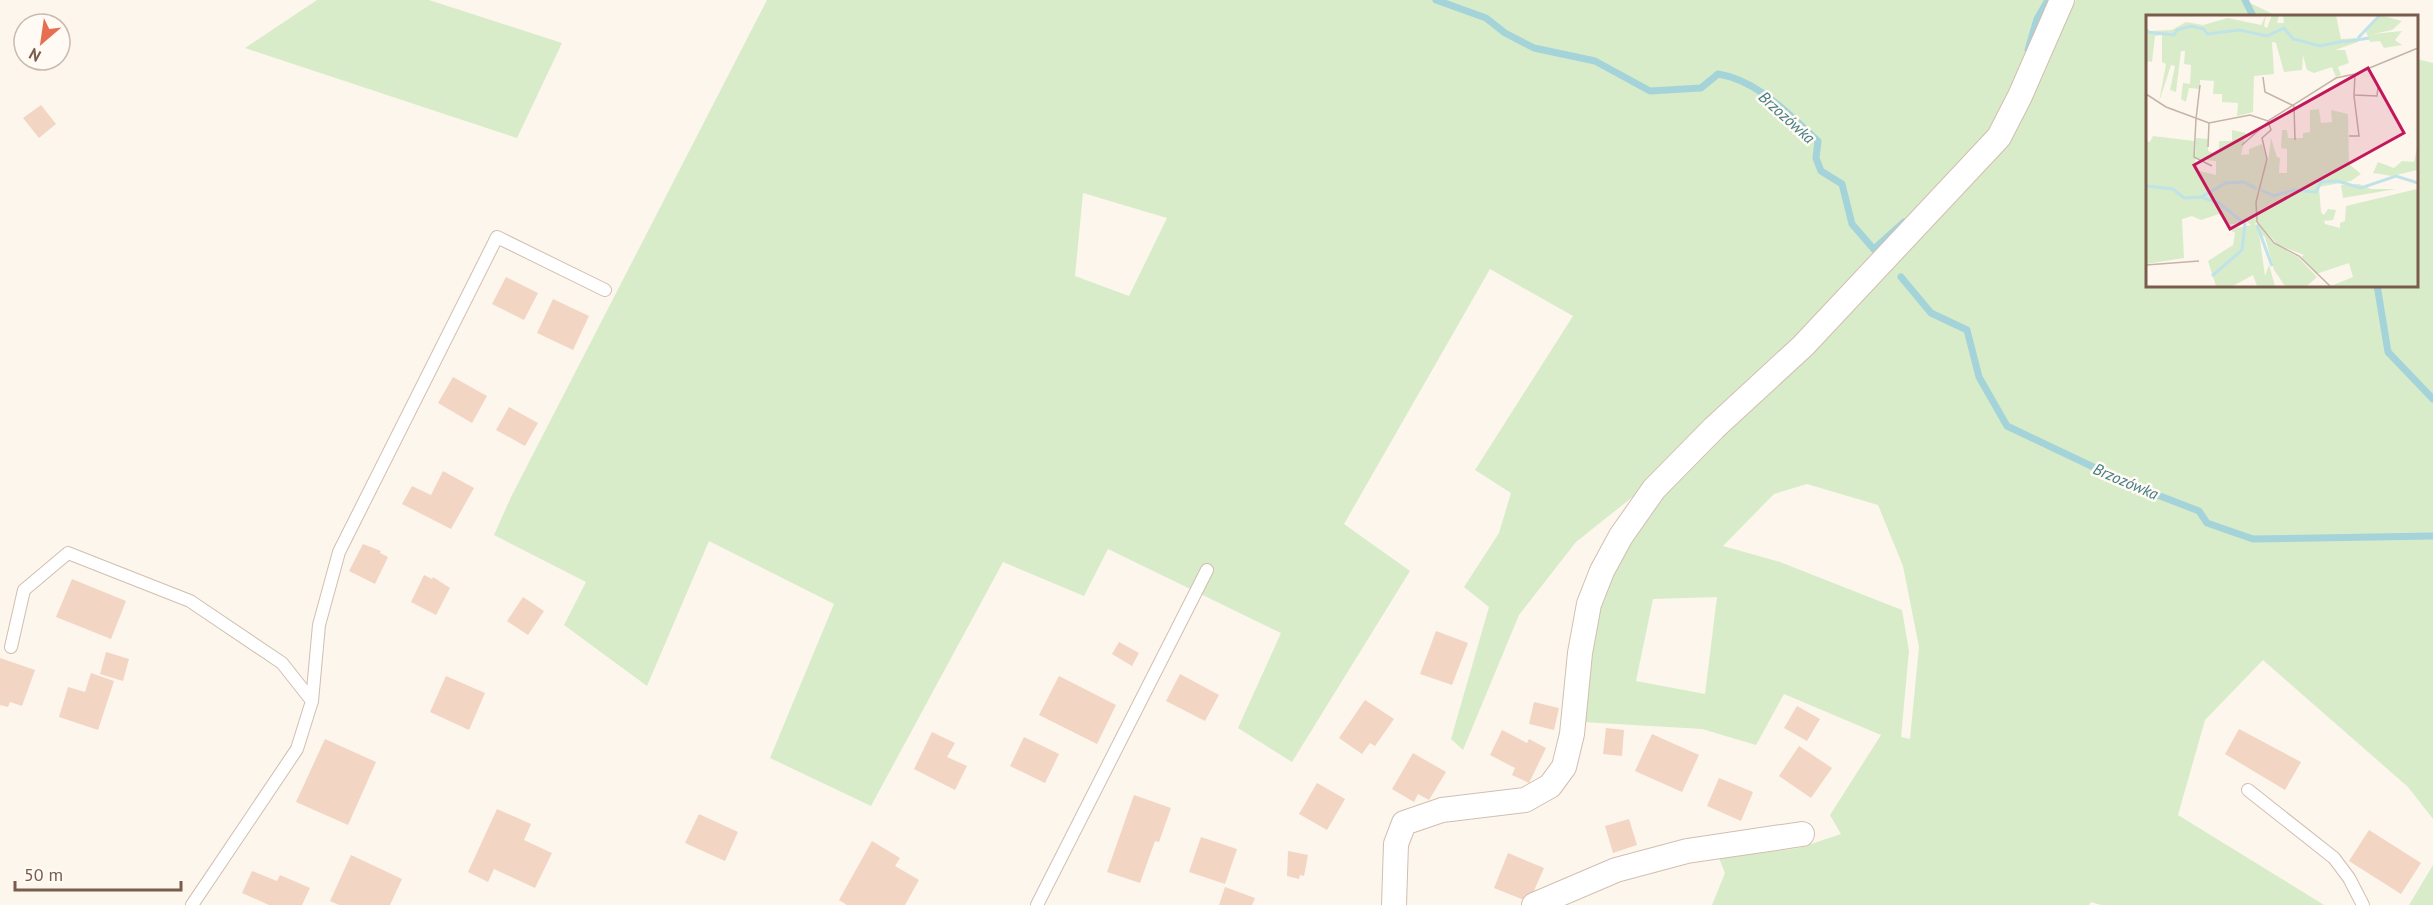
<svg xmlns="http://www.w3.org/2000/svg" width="2433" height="905" font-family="'PT Sans',sans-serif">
  <rect width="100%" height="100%" fill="#fdf6ec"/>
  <g fill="#d8ecc9" fill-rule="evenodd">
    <polygon points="317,0 429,0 562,43 517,138 245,48"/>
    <path d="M 767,0 L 2056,0 L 2039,76 L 2076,0 L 2244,0 L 2277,16 L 2148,16 L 2148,285 L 2416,285 L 2417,59 L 2433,63 L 2433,819 L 2408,787 L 2263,660 L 2205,720 L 2178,815 L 2324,905 L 2101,905 L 2091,902 L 2089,905 L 1712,905 L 1725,873 L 1719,858 L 1799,848 L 1841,834 L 1830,815 L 1881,735 L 1784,694 L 1756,745 L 1702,729 L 1582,722 L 1589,652 L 1608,574 L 1691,441 L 1635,495 L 1576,542 L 1519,615 L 1463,750 L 1451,739 L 1489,607 L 1464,587 L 1499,533 L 1511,493 L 1475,470 L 1573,316 L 1490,269 L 1344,524 L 1410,571 L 1292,762 L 1238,728 L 1281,633 L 1108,549 L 1084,596 L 1003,562 L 871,806 L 770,758 L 834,604 L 709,541 L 647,686 L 564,625 L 586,582 L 494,535 L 511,497 ZM 1083,193 L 1167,218 L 1129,296 L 1075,276 ZM 1807,484 L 1878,505 L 1903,566 L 1919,647 L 1910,739 L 1901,737 L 1909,651 L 1902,610 L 1780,562 L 1723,546 L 1774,494 ZM 1717,597 L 1705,694 L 1636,681 L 1653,599 Z"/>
    <polygon points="2433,865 2433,905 2409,905"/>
  </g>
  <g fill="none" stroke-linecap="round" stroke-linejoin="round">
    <g stroke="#a5d3da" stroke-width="7">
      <path d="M 1436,0 L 1486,18 L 1505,33 L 1534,48 L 1595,61 L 1650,91 L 1701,88 L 1718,74 C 1758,80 1789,115 1818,141 L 1816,158 L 1821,171 L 1842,184 L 1852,224 L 1878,254"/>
      <polyline points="2245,0 2253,16"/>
      <polyline points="2028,50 2037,19 2048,0"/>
      <polyline points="1875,248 1904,222"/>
      <polyline points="1901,277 1931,313 1967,330 1979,377 2007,426 2129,484 2199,511 2207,523 2253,539 2433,536"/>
      <polyline points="2377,285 2388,352 2433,399"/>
    </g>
  </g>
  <g fill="#f3d5c3">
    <polygon points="41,105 56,124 39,138 23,118"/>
    <polygon points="506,277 538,293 524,320 492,304"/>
    <polygon points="553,299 589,316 573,350 537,333"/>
    <polygon points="453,377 487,396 472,423 438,403"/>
    <polygon points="509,407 538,423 525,446 496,430"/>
    <polygon points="443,471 474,488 451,529 402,504 412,486 431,495"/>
    <polygon points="363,544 381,551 380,553 388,557 375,584 349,571"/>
    <polygon points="424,575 432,579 433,577 450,588 436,615 411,602"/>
    <polygon points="72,579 126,601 111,639 56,617"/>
    <polygon points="523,597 544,611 528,635 507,621"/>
    <polygon points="1436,631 1468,643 1452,685 1420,674"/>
    <polygon points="1119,642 1139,653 1132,666 1112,654"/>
    <polygon points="106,652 129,659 123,681 100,674"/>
    <polygon points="0,658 35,670 22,706 10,702 8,707 0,705"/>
    <polygon points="91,673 114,681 98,730 59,717 68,687 85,692"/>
    <polygon points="1180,674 1219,695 1205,721 1166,701"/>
    <polygon points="446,676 485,693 469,730 430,712"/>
    <polygon points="1059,676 1116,705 1097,744 1039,715"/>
    <polygon points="1365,700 1394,719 1375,746 1370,743 1362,754 1339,738"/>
    <polygon points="1534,702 1559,708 1554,730 1529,724"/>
    <polygon points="1797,706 1820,719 1807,741 1784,728"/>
    <polygon points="1606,728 1624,730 1622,756 1603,754"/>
    <polygon points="2239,729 2301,762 2285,790 2225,754"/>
    <polygon points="1502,730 1527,743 1529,739 1546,748 1529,783 1512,775 1515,768 1490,755"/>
    <polygon points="932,732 955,743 947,757 967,766 955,790 914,769"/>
    <polygon points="1652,734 1699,755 1682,792 1635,771"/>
    <polygon points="1024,737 1059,754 1045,783 1010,766"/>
    <polygon points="325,739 376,762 348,825 296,802"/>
    <polygon points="1799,746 1832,768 1811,798 1779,776"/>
    <polygon points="1413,753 1446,772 1429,800 1418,794 1414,802 1392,789"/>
    <polygon points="1719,778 1753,792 1741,821 1707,806"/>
    <polygon points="1317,783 1345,799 1327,830 1299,814"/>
    <polygon points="1134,795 1171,808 1159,842 1155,841 1140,883 1107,872"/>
    <polygon points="497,809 531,824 524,840 552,853 535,888 494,869 488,882 468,872"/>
    <polygon points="699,814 738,832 725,861 685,843"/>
    <polygon points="1629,819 1637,845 1613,853 1605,826"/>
    <polygon points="2369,830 2421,863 2401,894 2349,861"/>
    <polygon points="1201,837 1237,849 1225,884 1189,872"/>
    <polygon points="872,841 900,858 895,866 919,880 905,905 847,905 839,900"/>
    <polygon points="1288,851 1308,855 1304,876 1300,875 1299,879 1287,876"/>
    <polygon points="1508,853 1544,868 1529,902 1494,888"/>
    <polygon points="351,855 402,879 390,905 339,905 330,901"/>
    <polygon points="252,871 277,881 280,875 310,888 302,905 269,905 242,893"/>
    <polygon points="1225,887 1255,898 1252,905 1219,905"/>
  </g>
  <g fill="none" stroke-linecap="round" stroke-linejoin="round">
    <defs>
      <g id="lane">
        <polyline points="11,647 24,590 68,553 190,601 282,663 312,701 297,749 192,905"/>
        <polyline points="312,701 319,625 339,552 497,237 605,290"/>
        <polyline points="2248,790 2334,858 2349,878 2363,905"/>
        <polyline points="1037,905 1207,570"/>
      </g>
      <g id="street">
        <polyline points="1394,905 1396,844 1404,823 1442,810 1525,800 1550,786 1564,767 1572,734 1580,653 1589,604 1602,571 1621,536 1654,489 1714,428 1803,346 1999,137 2020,96 2062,0"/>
        <polyline points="1534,905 1616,870 1687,851 1802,834"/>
      </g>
    </defs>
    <use href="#lane" stroke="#d1beb0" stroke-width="14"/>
    <use href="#street" stroke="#d1beb0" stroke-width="26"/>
    <use href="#lane" stroke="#fff" stroke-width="12"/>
    <use href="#street" stroke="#fff" stroke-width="24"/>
  </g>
  <g text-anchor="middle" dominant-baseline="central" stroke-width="5" stroke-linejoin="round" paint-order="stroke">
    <g font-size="16" font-style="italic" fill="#437c86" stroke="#fffaf3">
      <text transform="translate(1787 117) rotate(42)">Brzozówka</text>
      <text transform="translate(2126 481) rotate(23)">Brzozówka</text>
    </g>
  </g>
  <g transform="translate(2146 15)">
    <rect width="272" height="272" fill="#fdf6ec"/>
    <path d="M 120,0 L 118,11 L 121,13 L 126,0 L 133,0 L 131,8 L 138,8 L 137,0 L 190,0 L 195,24 L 213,23 L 212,27 L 189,35 L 199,35 L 203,48 L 192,52 L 195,60 L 190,62 L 186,52 L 168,58 L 161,55 L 157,40 L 156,55 L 138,57 L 130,28 L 126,27 L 128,59 L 108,61 L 107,97 L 91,101 L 92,88 L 76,87 L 76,79 L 67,79 L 68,66 L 54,65 L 54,74 L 43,73 L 40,87 L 35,84 L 37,68 L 44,69 L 45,50 L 38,49 L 39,36 L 35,36 L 30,77 L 24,75 L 29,51 L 25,50 L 13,87 L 20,49 L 16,47 L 16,20 L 9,21 L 6,47 L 2,46 L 0,51 L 0,12 L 4,16 L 26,15 L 40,7 L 57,10 L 82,3 L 115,10 ZM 234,0 L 256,6 L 246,15 L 227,19 L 256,16 L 249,25 L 256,30 L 238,33 L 234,26 L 224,27 L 219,14 ZM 173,94 L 175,108 L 186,107 L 185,95 L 202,99 L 203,149 L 215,159 L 205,166 L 173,172 L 175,197 L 178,200 L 182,194 L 190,195 L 187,205 L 178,206 L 179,209 L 194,213 L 194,208 L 199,206 L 200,191 L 271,174 L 271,271 L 185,271 L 207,262 L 203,248 L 170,259 L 155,242 L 158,240 L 132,230 L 111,207 L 106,211 L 101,207 L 81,210 L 73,199 L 55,205 L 46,201 L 36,204 L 38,243 L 0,249 L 0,115 L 0,126 L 4,127 L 7,121 L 48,126 L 50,155 L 70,160 L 70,146 L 49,144 L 50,123 L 62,124 L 62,136 L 67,138 L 73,136 L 73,126 L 86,126 L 86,115 L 100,118 L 95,140 L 103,139 L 103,134 L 116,129 L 122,147 L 125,123 L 131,142 L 134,143 L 133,158 L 141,158 L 141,134 L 135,133 L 136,115 L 141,115 L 142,123 L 157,123 L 157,118 L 164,117 L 164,95 ZM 271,133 L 271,155 L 246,161 L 227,158 L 232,147 L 248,153 L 256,146 L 268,147 ZM 213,169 L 225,174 L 250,174 L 197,183 L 195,170 ZM 112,209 L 127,228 L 152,242 L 171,262 L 161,271 L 139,271 L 128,255 L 119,222 L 113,218 L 119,261 L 123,250 L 129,271 L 111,271 L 107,260 L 87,271 L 70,271 L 62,246 L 87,230 L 89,218 L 83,214 Z" fill="#d8ecc9"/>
    <path fill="none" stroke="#bfe3e8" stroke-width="3" d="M 0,17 L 28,20 L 31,15 L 45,11 L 58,14 L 61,19 L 93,15 L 121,21 L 138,13 L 147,24 L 174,31 L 198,26M 212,23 L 234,0M 198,27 L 223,23M 0,171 L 27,174 L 38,183 L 55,182 L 80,168 L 98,167 L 111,174M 115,175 L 128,181 L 147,175 L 170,177 L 175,167 L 191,166 L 215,173 L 250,161 L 272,168M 55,182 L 73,188 L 99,209 L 96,235 L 66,261M 111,210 L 126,251"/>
    <path fill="none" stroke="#c5b3a7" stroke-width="1.5" d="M 209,59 L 208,80 L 231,81 L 232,72M 117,62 L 119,77 L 148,91 L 149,125M 0,79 L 20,92 L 63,108 L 104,100 L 122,106 L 190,63 L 209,59 L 272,33M 50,104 L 48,142 L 66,151M 50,104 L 54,70M 122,106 L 125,115 L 116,123 L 121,144 L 110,187 L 111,207 L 128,228 L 153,241 L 184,271M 203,121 L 213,121 L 208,81M 96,130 L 122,107M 62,132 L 63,108M 0,250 L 53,246"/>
    <path fill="#c2185b" fill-opacity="0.15" stroke="#c2185b" stroke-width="3" d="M 222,53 L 258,118 L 84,214 L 48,150 Z"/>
    <rect width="272" height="272" fill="none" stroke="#7a5c4d" stroke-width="3"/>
  </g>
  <g transform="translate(42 42) rotate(209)"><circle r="28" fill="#fffaf3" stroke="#cabbb1" stroke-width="1.5"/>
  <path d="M0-4.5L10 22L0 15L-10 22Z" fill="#e76f51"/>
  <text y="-9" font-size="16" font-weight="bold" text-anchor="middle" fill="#7a5c4d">N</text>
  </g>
  <path d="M15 881v9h166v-9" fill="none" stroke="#7a5c4d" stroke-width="3"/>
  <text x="24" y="881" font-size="18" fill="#7a5c4d" stroke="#fffaf3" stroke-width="4.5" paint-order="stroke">50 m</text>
</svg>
